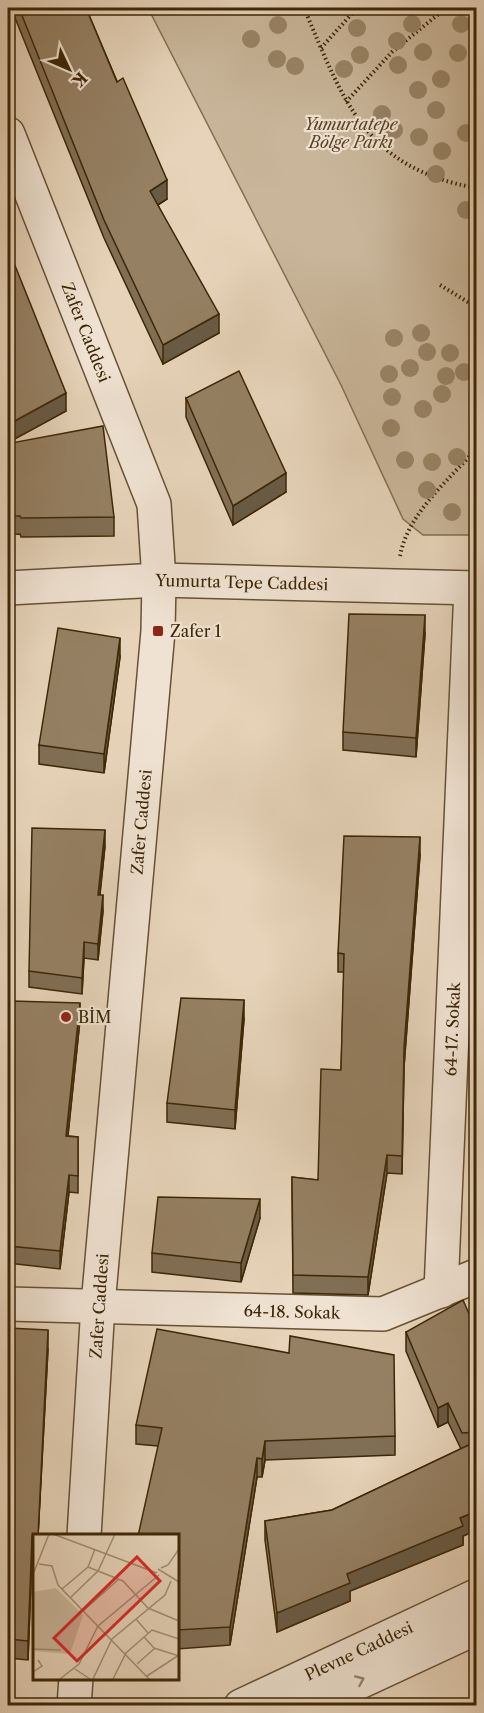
<svg xmlns="http://www.w3.org/2000/svg" width="484" height="1713" font-family="'Libre Caslon Text',serif">
  <rect width="100%" height="100%" fill="#e6d3b9"/>
  <filter id="stains"><feTurbulence type="fractalNoise" baseFrequency=".00333" numOctaves="4"/><feColorMatrix values="0 0 0 0 .2 0 0 0 0 .09 0 0 0 0 .02 0 0 0 .5 -.17"/></filter>
  <radialGradient id="worn" r=".72"><stop offset=".6" stop-color="#630" stop-opacity="0"/><stop offset="1" stop-color="#630" stop-opacity=".3"/></radialGradient>
  <polygon fill="#c9b69a" stroke="#836e50" stroke-width="1.5" points="148,8 476,8 476,535 423,535 403,519 341,385"/>
  <g fill="none" stroke-linecap="round" stroke-linejoin="round">
    <defs>
      <g id="minor">
        <path id="s1" d="M 8,134 L 154,504 L 159,580 L 158,631 L 98,1305 L 84,1536"/>
        <path id="s2" d="M 8,588 L 159,580 L 476,588"/>
        <path id="s3" d="M 441,1291 L 471,588"/>
        <path id="s4" d="M 8,1304 L 383,1314 L 476,1276"/>
        <polyline points="74,1706 76,1678"/>
        <path id="s5" d="M 241,1706 L 476,1596"/>
        <polyline points="308,1706 476,1628"/>
      </g>
    </defs>
    <use href="#minor" stroke="#675232" stroke-width="36"/>
    <g stroke="#3d2705" stroke-width="4" stroke-dasharray="1.5 3" stroke-linecap="butt">
      <path d="M 304,8 C 344,102 365,168 476,188"/>
      <polyline points="321,48 357,8"/>
      <polyline points="346,102 392,52 446,8"/>
      <polyline points="440,285 476,307"/>
      <path d="M 400,556 C 408,513 448,481 476,449"/>
    </g>
    <use href="#minor" stroke="#efe2d2" stroke-width="33"/>
  </g>
  <g fill="#988466">
    <circle cx="412" cy="24" r="9"/>
    <circle cx="461" cy="24" r="9"/>
    <circle cx="278" cy="25" r="9"/>
    <circle cx="357" cy="28" r="9"/>
    <circle cx="251" cy="39" r="9"/>
    <circle cx="397" cy="41" r="9"/>
    <circle cx="423" cy="52" r="9"/>
    <circle cx="458" cy="53" r="9"/>
    <circle cx="360" cy="55" r="9"/>
    <circle cx="277" cy="59" r="9"/>
    <circle cx="398" cy="65" r="9"/>
    <circle cx="295" cy="66" r="9"/>
    <circle cx="344" cy="69" r="9"/>
    <circle cx="441" cy="79" r="9"/>
    <circle cx="418" cy="90" r="9"/>
    <circle cx="436" cy="110" r="9"/>
    <circle cx="382" cy="114" r="9"/>
    <circle cx="394" cy="130" r="9"/>
    <circle cx="466" cy="133" r="9"/>
    <circle cx="419" cy="137" r="9"/>
    <circle cx="442" cy="151" r="9"/>
    <circle cx="436" cy="174" r="9"/>
    <circle cx="466" cy="210" r="9"/>
    <circle cx="421" cy="333" r="9"/>
    <circle cx="394" cy="338" r="9"/>
    <circle cx="427" cy="352" r="9"/>
    <circle cx="450" cy="353" r="9"/>
    <circle cx="410" cy="368" r="9"/>
    <circle cx="464" cy="372" r="9"/>
    <circle cx="389" cy="374" r="9"/>
    <circle cx="446" cy="376" r="9"/>
    <circle cx="442" cy="394" r="9"/>
    <circle cx="392" cy="397" r="9"/>
    <circle cx="423" cy="409" r="9"/>
    <circle cx="391" cy="428" r="9"/>
    <circle cx="457" cy="457" r="9"/>
    <circle cx="405" cy="460" r="9"/>
    <circle cx="432" cy="462" r="9"/>
    <circle cx="427" cy="490" r="9"/>
    <circle cx="452" cy="512" r="9"/>
  </g>
  <g fill="#806e55" stroke="#3d2705" stroke-width="1.5">
    <polygon points="11,8 86,8 167,199 158,205 219,333 163,364 104,238"/>
    <polygon points="8,248 66,411 11,441 8,432"/>
    <polygon points="186,398 286,492 233,525 186,417"/>
    <polygon points="11,443 114,517 114,536 21,537 20,534 8,535 8,449 11,449"/>
    <polygon points="425,634 416,757 343,750 343,732"/>
    <polygon points="120,657 104,773 39,764 39,745"/>
    <polygon points="105,846 100,895 103,911 98,960 84,958 82,994 29,987 29,971"/>
    <polygon points="420,855 404,1067 402,1174 387,1173 368,1295 293,1293 292,1177 318,1180 341,1070 344,972 338,972 338,953"/>
    <polygon points="244,1019 235,1129 167,1122 167,1103"/>
    <polygon points="80,1020 68,1136 78,1137 78,1193 69,1192 60,1269 8,1263 8,1052"/>
    <polygon points="477,1124 477,1149 474,1144 474,1125"/>
    <polygon points="260,1218 241,1282 152,1272 152,1253"/>
    <polygon points="8,1328 48,1349 38,1536 34,1536 34,1555 32,1555 28,1660 8,1658"/>
    <polygon points="406,1332 477,1332 477,1530 463,1536 463,1545 350,1591 350,1601 277,1632 265,1540 265,1521 332,1510 461,1449 448,1422 438,1427 406,1351"/>
    <polygon points="136,1425 395,1436 395,1455 265,1460 262,1477 257,1477 230,1645 177,1649 177,1536 158,1446 136,1444"/>
  </g>
  <g fill="#685a45" stroke="#3d2705" stroke-width="1.5">
    <polygon points="167,180 167,199 150,210 150,191"/>
    <polygon points="219,314 219,333 163,364 163,345"/>
    <polygon points="66,393 66,411 11,441 11,423"/>
    <polygon points="286,473 286,492 233,525 233,506"/>
    <polygon points="425,615 425,634 416,757 416,738"/>
    <polygon points="120,638 120,657 104,773 104,754"/>
    <polygon points="105,830 105,846 98,911 98,895"/>
    <polygon points="420,837 420,855 404,1067 402,1174 404,1048"/>
    <polygon points="103,895 103,911 98,960 98,944"/>
    <polygon points="84,942 84,958 82,994 82,978"/>
    <polygon points="244,1000 244,1019 235,1129 235,1110"/>
    <polygon points="80,1003 80,1020 66,1153 66,1136"/>
    <polygon points="387,1155 387,1173 368,1295 368,1277"/>
    <polygon points="69,1175 69,1192 60,1269 60,1251"/>
    <polygon points="260,1199 260,1218 241,1282 241,1263"/>
    <polygon points="48,1330 48,1349 38,1536"/>
    <polygon points="448,1403 448,1422 438,1427 438,1408"/>
    <polygon points="265,1441 265,1460 262,1477 262,1459"/>
    <polygon points="257,1458 257,1477 230,1645 230,1627"/>
    <polygon points="477,1511 477,1530 463,1536 463,1545 350,1591 350,1601 277,1632 277,1613 347,1574 460,1518"/>
    <polygon points="32,1536 32,1555 28,1660 28,1641"/>
  </g>
  <g fill="#958063" stroke="#3d2705" stroke-width="1.5">
    <polygon points="19,8 86,8 117,82 123,78 167,180 150,191 219,314 163,345 104,220"/>
    <polygon points="8,248 66,393 11,423 8,414"/>
    <polygon points="239,371 286,473 233,506 186,398"/>
    <polygon points="103,426 114,517 21,518 20,516 8,516 8,449 11,449 11,443"/>
    <polygon points="349,614 425,615 416,738 343,732"/>
    <polygon points="58,628 120,638 104,754 39,745"/>
    <polygon points="32,828 105,830 98,895 103,895 98,944 84,942 82,978 29,971"/>
    <polygon points="344,836 420,837 404,1048 402,1156 387,1155 368,1277 293,1275 292,1177 318,1180 321,1069 341,1070 344,954 338,953"/>
    <polygon points="181,998 244,1000 235,1110 167,1103"/>
    <polygon points="12,1001 80,1003 66,1136 78,1137 78,1176 69,1175 60,1251 8,1246 8,1052"/>
    <polygon points="158,1197 260,1199 241,1263 152,1253"/>
    <polygon points="463,1300 477,1332 477,1432 462,1433 448,1403 438,1408 406,1332"/>
    <polygon points="8,1328 48,1330 38,1536 32,1536 28,1641 8,1639"/>
    <polygon points="157,1329 289,1353 290,1336 394,1355 395,1436 265,1441 262,1459 257,1458 230,1627 177,1630 177,1536 138,1536 162,1428 136,1425"/>
    <polygon points="477,1441 477,1511 460,1518 463,1526 347,1574 350,1583 277,1613 265,1521 332,1510"/>
  </g>
  <defs><path id="oneway-chevron" d="M-2-3.5L2.5 0L-2 3.5" fill="none" stroke-width="1.6" stroke-linecap="round" stroke-linejoin="round" transform="scale(1.5)"/></defs>
  <use stroke="#96846c" href="#oneway-chevron" transform="translate(360 1680) rotate(-24)"/>
  <g fill="#8f2418" stroke="#efe2d2" stroke-width="2">
    <rect x="152" y="625" width="12" height="12" rx="3"/>
    <circle cx="66" cy="1017" r="6"/>
  </g>
  <g text-anchor="middle" dominant-baseline="central" stroke-width="4.5" stroke-linejoin="round" paint-order="stroke">
    <g font-size="16" font-style="italic" fill="#594423" stroke="#efe2d2">
      <text x="351" y="124">Yumurtatepe<tspan x="351" dy="18">Bölge Parkı</tspan></text>
    </g>
    <g font-size="16" fill="#3d2705" stroke="#efe2d2">
      <text stroke="none"><textPath href="#s1" startOffset="213">Zafer Caddesi</textPath></text>
      <text stroke="none"><textPath href="#s2" startOffset="234">Yumurta Tepe Caddesi</textPath></text>
      <text transform="translate(141 822) rotate(-85)">Zafer Caddesi</text>
      <text stroke="none"><textPath href="#s3" startOffset="262">64-17. Sokak</textPath></text>
      <text transform="translate(99 1306) rotate(-86)">Zafer Caddesi</text>
      <text stroke="none"><textPath href="#s4" startOffset="284">64-18. Sokak</textPath></text>
      <text stroke="none"><textPath href="#s5" startOffset="130">Plevne Caddesi</textPath></text>
    </g>
    <g font-size="16" fill="#3d2705" stroke="#efe2d2" text-anchor="start">
      <text x="170" y="631">Zafer 1</text>
      <text x="78" y="1017">BİM</text>
    </g>
  </g>
  <g transform="translate(33 1534)">
    <rect width="146" height="146" fill="#e6d3b9"/>
    <path d="M 23,54 L 50,81 L 37,120 L 0,117 L 0,58 Z" fill="#c9b69a"/>
    <path fill="none" stroke="#a28e71" stroke-width="1.5" d="M 20,0 L 124,39M 6,30 L 19,32 L 25,51 L 116,145M 55,33 L 90,47 L 115,74 L 146,87M 128,34 L 135,31 L 146,15M 125,35 L 146,48M 1,38 L 16,0M 29,55 L 55,33 L 62,15M 38,63 L 65,37 L 82,0M 50,77 L 86,45M 103,85 L 115,99M 111,103 L 121,114 L 146,122M 0,115 L 28,116M 104,130 L 122,114M 42,135 L 57,145M 0,138 L 9,132 L 5,126M 114,142 L 146,121M 27,145 L 46,130 L 65,92 L 126,41M 60,145 L 79,105 L 132,61 L 138,47M 80,145 L 93,119 L 119,96 L 146,105"/>
    <path fill="#d62828" fill-opacity="0.15" stroke="#d62828" stroke-width="3" d="M 104,23 L 127,47 L 44,127 L 21,104 Z"/>
    <rect width="146" height="146" fill="none" stroke="#3d2705" stroke-width="3"/>
  </g>
  <rect width="484" height="1713" fill="none" stroke="#e6d3b9" stroke-width="30"/>
  <rect x="9" y="9" width="466" height="1695" fill="none" stroke="#3d2705" stroke-width="3"/>
  <rect x="15" y="15" width="454" height="1683" fill="none" stroke="#3d2705" stroke-width="1.5"/>
  <g transform="translate(69 69) rotate(134)" stroke="#efe2d2" stroke-width="4.5" paint-order="stroke">
  <path d="M0-4.5L10 22L0 15L-10 22Z" fill="#3d2705"/>
  <text y="-9" font-size="16" font-weight="bold" text-anchor="middle" fill="#3d2705">K</text>
  </g>
  <rect width="100%" height="100%" filter="url(#stains)"/>
  <rect width="100%" height="100%" fill="url(#worn)"/>
</svg>
